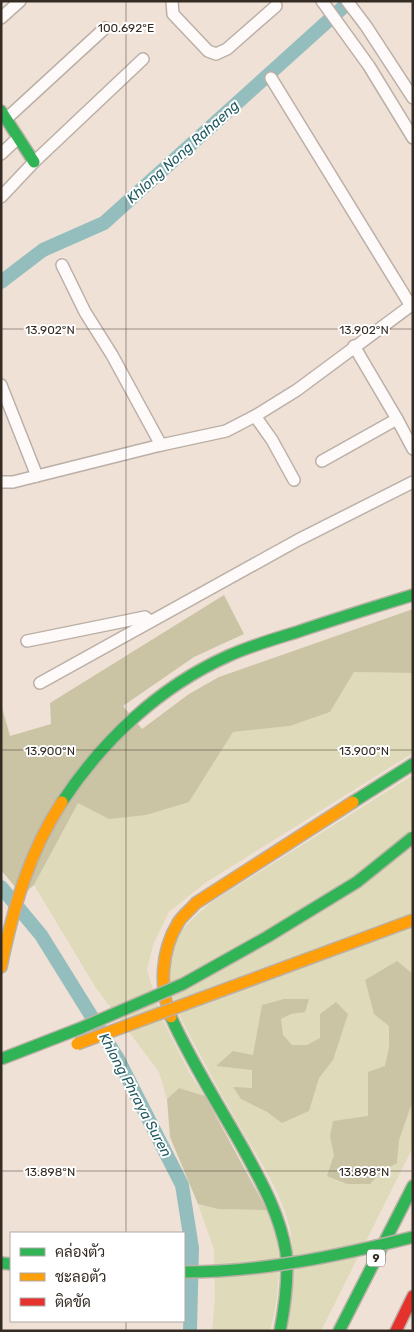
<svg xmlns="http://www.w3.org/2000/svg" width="414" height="1332" font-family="Rubik,Sarabun,sans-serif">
  <rect width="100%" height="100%" fill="#f0e1d6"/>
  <g fill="#dfdab9">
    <polygon points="354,672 411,673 413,672 413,753 205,883 169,912 153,945 147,970 162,1018 190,1074 205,1096 179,1088 167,1099 159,1072 96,988 34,885 78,802 189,802 233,732 290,726 330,712"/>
    <path d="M 413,775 L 413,1147 L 321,1331 L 287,1331 C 289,1296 297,1259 289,1225 C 281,1194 262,1164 246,1137 C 229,1108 213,1080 198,1051 C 182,1021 161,987 171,951 C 177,931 196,915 212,902 Z"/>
    <path d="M 198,1204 L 218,1209 L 267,1210 C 270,1220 275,1230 277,1241 C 281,1270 278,1302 270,1331 L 212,1331 L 215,1299 L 214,1250 Z"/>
  </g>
  <g fill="#cac4a4">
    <polygon points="224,595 244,634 194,657 123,706 142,729 189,694 219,677 413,609 413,672 411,673 354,672 330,712 290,726 233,732 189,802 146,815 109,819 78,803 34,885 22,895 1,870 1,704 10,736 51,724 50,703"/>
    <polygon points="397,961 413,974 413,1100 399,1140 397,1163 381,1172 370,1184 347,1184 327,1176 334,1155 330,1136 333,1121 368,1116 368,1072 385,1066 389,1047 389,1026 374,1014 365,980"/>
    <polygon points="284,999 309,999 305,1012 291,1014 281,1019 283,1035 292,1045 307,1045 320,1038 320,1014 336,1002 348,1014 333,1060 319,1078 309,1111 282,1123 267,1112 241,1099 233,1087 252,1088 252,1070 216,1066 233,1051 253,1055 262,1005"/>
    <polygon points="179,1088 205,1096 267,1210 218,1209 198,1204 170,1137 167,1099"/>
  </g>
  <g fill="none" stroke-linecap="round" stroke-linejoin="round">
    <g stroke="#94bdbe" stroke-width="14">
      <polyline points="1,282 43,250 104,223 350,1"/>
      <polyline points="1,887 41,935 118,1059 182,1185 192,1248 190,1331"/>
    </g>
    <defs>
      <g id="street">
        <polyline points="172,1 173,14 208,51 216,54 227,49 276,6"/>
        <polyline points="322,1 369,66 413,138"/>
        <polyline points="347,1 366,26 413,98"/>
        <polyline points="1,18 20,1"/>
        <polyline points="271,78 411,306"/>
        <polyline points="6,119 105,28"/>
        <polyline points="1,154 18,138"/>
        <polyline points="1,197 34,162 143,59"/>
        <polyline points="62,265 85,312 112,355 161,445"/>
        <polyline points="354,346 397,419 413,449"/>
        <polyline points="1,385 37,476"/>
        <polyline points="255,416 272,440 294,480"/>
        <polyline points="322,461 397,419"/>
        <polyline points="1,482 13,482 161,445 226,431 255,416 297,390 413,304"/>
        <polyline points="27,641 145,617 150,621"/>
        <polyline points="40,683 298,540 413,482"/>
      </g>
      <g id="fast">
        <polyline points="1,111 34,162"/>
        <path d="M 62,802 C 103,740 159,687 228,656 C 250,646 274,639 297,632 C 335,619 374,607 413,595"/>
        <polyline points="353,802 413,764"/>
        <path d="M 171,1017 C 191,1062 220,1107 244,1150 C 262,1183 280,1215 286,1252 C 289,1278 285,1305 280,1331"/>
        <polyline points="1,1263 11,1264"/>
        <polyline points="339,1331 413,1186"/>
      </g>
      <g id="slow">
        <path d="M 1,967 C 13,909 29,852 62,802"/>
        <path d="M 171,1017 C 159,988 161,951 178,923 C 182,916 190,910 196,903 L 353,802"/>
      </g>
      <polyline id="jam" points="396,1331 413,1296"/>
    </defs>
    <use href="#street" stroke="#bbb0a7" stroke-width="14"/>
    <use href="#fast" stroke="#bbb0a7" stroke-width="14"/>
    <use href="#slow" stroke="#bbb0a7" stroke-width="14"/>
    <use href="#jam" stroke="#bbb0a7" stroke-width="14"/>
    <use href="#street" stroke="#fdfaf9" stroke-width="11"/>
    <use href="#fast" stroke="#30b455" stroke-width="11"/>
    <use href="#slow" stroke="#ff9f0a" stroke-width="11"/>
    <use href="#jam" stroke="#e5322d" stroke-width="11"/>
    <defs>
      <g id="fast-bridge">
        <polyline points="1,1059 81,1028 183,984 267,937 357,882 413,837"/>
        <path d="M 184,1272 C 262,1272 337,1256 413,1237"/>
      </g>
      <polyline id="slow-bridge" points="77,1044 413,920"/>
    </defs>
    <use href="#fast-bridge" stroke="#bbb0a7" stroke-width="14" stroke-linecap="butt"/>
    <use href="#slow-bridge" stroke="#bbb0a7" stroke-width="14" stroke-linecap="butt"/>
    <use href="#fast-bridge" stroke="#30b455" stroke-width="11"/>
    <use href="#slow-bridge" stroke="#ff9f0a" stroke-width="11"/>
  </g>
  <path fill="none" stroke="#342b23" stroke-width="1" stroke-opacity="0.45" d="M 126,1 L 126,1233M 1,329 L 413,329M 1,750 L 413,750M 1,1171 L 413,1171M 126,1321 L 126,1331"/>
  <g text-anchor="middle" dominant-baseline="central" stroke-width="4" stroke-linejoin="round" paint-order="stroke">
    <rect fill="#fff" stroke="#716b65" stroke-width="1" x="367" y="1249.5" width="18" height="17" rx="4"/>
    <g font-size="11" font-weight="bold" fill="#342b23">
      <text x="376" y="1258">9</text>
    </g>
    <g font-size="14" font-style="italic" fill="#215a5f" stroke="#fff">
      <text transform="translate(183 152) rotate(-42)">Khlong Nong Rahaeng</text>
      <text transform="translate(135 1095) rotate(62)">Khlong Phraya Suren</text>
    </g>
  </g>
  <g font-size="12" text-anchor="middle" fill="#342b23" stroke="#fff" stroke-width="4" stroke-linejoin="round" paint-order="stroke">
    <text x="126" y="32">100.692°E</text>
    <text x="50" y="334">13.902°N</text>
    <text x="364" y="334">13.902°N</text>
    <text x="50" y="755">13.900°N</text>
    <text x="364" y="755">13.900°N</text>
    <text x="50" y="1176">13.898°N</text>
    <text x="364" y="1176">13.898°N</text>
  </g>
  <rect width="414" height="1332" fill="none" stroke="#342b23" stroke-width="5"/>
  <rect x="10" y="1232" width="175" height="90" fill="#ffffff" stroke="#aeaaa7"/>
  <rect x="20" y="1248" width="25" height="8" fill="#30b455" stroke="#aeaaa7"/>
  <text x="55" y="1257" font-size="15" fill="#342b23">คล่องตัว</text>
  <rect x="20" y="1273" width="25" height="8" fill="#ff9f0a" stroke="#aeaaa7"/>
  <text x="55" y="1282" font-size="15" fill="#342b23">ชะลอตัว</text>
  <rect x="20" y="1298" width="25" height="8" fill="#e5322d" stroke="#aeaaa7"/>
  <text x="55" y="1307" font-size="15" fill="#342b23">ติดขัด</text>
</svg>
